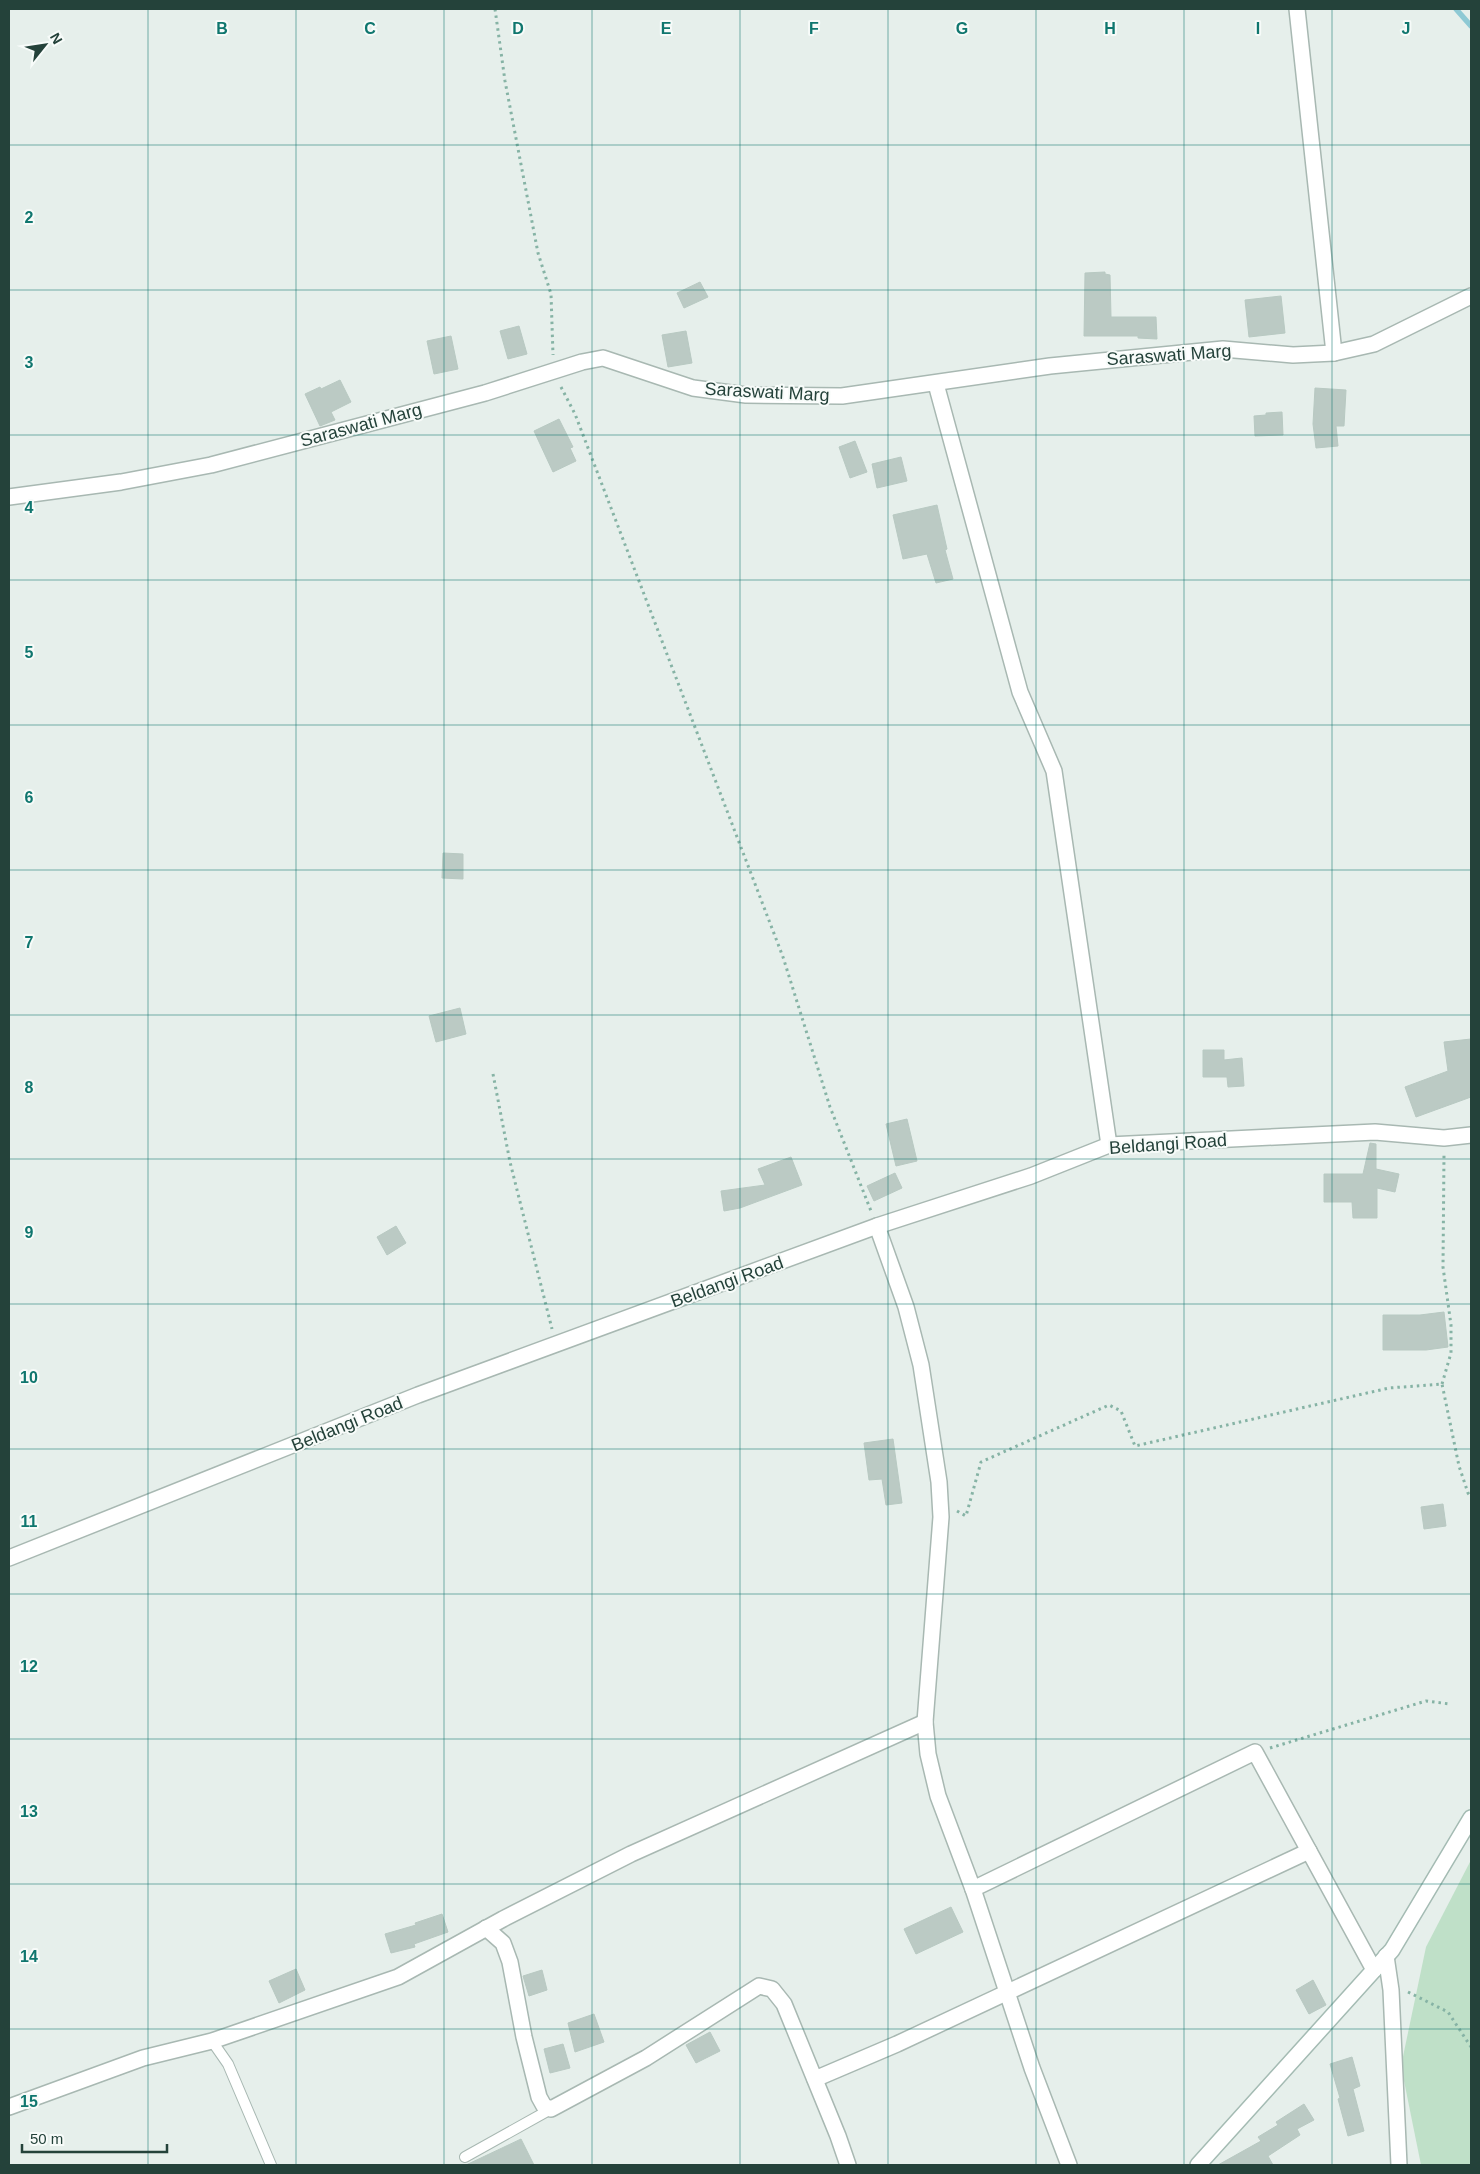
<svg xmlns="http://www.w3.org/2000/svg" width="1480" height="2174" font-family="Arial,sans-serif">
  <rect width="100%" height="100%" fill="#e6efeb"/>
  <polygon fill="#bfe0c8" points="1471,1860 1471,2165 1421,2165 1401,2066 1426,1947"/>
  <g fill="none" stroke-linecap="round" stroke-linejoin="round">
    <polyline stroke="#8ec9d4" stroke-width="5.5" points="1456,9 1471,26"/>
  </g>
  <g fill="#bbcac4" stroke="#b8c9c2">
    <polygon points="1105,272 1105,274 1110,275 1111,317 1156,317 1157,339 1138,338 1138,336 1084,336 1085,273"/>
    <polygon points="700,282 708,297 684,308 677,293"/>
    <polygon points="1281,296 1285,333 1249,337 1245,300"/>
    <polygon points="519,326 527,354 508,359 500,331"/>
    <polygon points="686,331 692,363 668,367 662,335"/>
    <polygon points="451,336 458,369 434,374 427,341"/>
    <polygon points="340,380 351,402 331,412 335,420 320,426 305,394 320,387 321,389"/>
    <polygon points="1315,388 1346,390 1344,426 1336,426 1338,446 1316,448 1313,424"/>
    <polygon points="1282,412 1283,435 1255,436 1254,416 1266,415 1266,413"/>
    <polygon points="559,419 573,447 570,448 576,461 553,472 534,431"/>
    <polygon points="855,441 867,472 850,478 839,447"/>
    <polygon points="901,457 907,481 877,488 872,464"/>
    <polygon points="937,505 947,549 945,550 953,579 936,583 927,554 903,559 893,515"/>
    <polygon points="443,853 463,854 463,879 442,878"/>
    <polygon points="460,1008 466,1034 436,1042 429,1016"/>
    <polygon points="1471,1039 1471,1097 1416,1117 1405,1087 1448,1071 1444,1042"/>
    <polygon points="1203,1050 1224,1050 1224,1060 1242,1058 1244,1086 1228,1087 1227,1077 1203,1077"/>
    <polygon points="907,1119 917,1161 896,1166 886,1124"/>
    <polygon points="1370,1143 1376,1144 1376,1169 1399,1174 1395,1192 1377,1188 1377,1218 1353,1218 1352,1202 1324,1202 1324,1174 1363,1174"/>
    <polygon points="791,1157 802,1185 740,1208 724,1211 721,1191 765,1185 758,1169"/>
    <polygon points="895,1173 902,1188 874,1201 867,1186"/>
    <polygon points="396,1226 406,1243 387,1255 377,1237"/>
    <polygon points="1444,1312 1448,1347 1426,1350 1383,1350 1383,1315 1420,1315"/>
    <polygon points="893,1439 902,1503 886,1505 882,1479 869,1480 864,1443"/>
    <polygon points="1443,1504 1446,1526 1424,1529 1421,1507"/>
    <polygon points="951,1907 963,1932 916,1954 904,1929"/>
    <polygon points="442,1914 448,1932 414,1944 415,1947 391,1953 385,1934 416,1925 415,1923"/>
    <polygon points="296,1969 305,1990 279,2003 269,1981"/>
    <polygon points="542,1970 547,1990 529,1996 523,1976"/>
    <polygon points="1313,1980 1326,2005 1309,2014 1296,1990"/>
    <polygon points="594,2014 604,2042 575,2052 568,2023"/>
    <polygon points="710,2032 720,2051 696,2063 686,2045"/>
    <polygon points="563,2044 570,2068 550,2073 544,2049"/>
    <polygon points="1352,2057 1360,2086 1353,2089 1364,2131 1348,2136 1338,2099 1340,2098 1330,2064"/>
    <polygon points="1304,2104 1314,2120 1297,2129 1300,2135 1268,2156 1273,2165 1218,2165 1261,2141 1258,2137 1278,2125 1276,2122"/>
    <polygon points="521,2139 534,2165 466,2165"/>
  </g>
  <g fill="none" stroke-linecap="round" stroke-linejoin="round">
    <defs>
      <g id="lane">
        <polyline points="212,2041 228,2064 271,2165"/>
        <polyline points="465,2157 551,2109"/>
      </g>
      <g id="street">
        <polyline points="1297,9 1334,353"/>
        <polyline points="936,384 1020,692 1054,771 1109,1145"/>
        <polyline points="9,497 121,482 211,465 485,393 582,362 603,358 693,388 746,395 842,396 1050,366 1223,349 1293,355 1334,353 1374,344 1471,296"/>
        <polyline points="877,1226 906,1307 921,1365 939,1482 941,1517 925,1722 928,1754 938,1796 973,1889 1032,2068 1069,2165"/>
        <polyline points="9,1558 418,1395 877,1226 1031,1176 1109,1145 1375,1132 1444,1138 1471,1135"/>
        <polyline points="973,1889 1255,1752 1309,1851"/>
        <polyline points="486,1928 503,1943 510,1962 524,2037 539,2097 544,2106 551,2109 646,2058 759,1986 772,1989 784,2004 838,2136 848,2165"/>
        <polyline points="1386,1956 1391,1990 1399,2165"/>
        <polyline points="815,2079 897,2044 1309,1851 1374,1970"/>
        <polyline points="9,2107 143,2058 212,2041 398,1977 503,1919 631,1854 925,1722"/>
      </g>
      <polyline id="secondary" points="1198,2165 1392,1950 1471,1818"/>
    </defs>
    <use href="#lane" stroke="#a8b8b2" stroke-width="12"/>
    <use href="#street" stroke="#a8b8b2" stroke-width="18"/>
    <use href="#secondary" stroke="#a4bbb3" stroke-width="18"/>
    <g stroke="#86b3a5" stroke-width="3" stroke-dasharray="2.5 4" stroke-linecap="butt">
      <polyline points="495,9 505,81 538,253 551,294 553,355"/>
      <polyline points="561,387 575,414 783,957 830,1107 871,1211"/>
      <polyline points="493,1074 510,1162 552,1329"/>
      <polyline points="1442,1384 1451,1353 1451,1325 1443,1267 1444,1154"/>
      <polyline points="957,1511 966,1516 981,1462 1109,1405 1121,1411 1135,1446 1389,1388 1442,1384 1459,1466 1468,1493 1471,1497"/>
      <polyline points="1270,1748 1426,1701 1450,1704"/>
      <polyline points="1408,1992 1448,2012 1471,2047"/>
    </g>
    <use href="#lane" stroke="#fff" stroke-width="10"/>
    <use href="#street" stroke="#fff" stroke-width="15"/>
    <use href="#secondary" stroke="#fff" stroke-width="15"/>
  </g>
  <path fill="none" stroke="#0f766e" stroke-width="1" stroke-opacity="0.55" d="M 148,9 L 148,2165M 296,9 L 296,2165M 444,9 L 444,2165M 592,9 L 592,2165M 740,9 L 740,2165M 888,9 L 888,2165M 1036,9 L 1036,2165M 1184,9 L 1184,2165M 1332,9 L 1332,2165M 9,145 L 1471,145M 9,290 L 1471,290M 9,435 L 1471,435M 9,580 L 1471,580M 9,725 L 1471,725M 9,870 L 1471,870M 9,1015 L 1471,1015M 9,1159 L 1471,1159M 9,1304 L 1471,1304M 9,1449 L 1471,1449M 9,1594 L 1471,1594M 9,1739 L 1471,1739M 9,1884 L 1471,1884M 9,2029 L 1471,2029"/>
  <g text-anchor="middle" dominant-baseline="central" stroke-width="4" stroke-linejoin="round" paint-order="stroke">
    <g font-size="18" fill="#24423a" stroke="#f7fbf9">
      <text transform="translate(1169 355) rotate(-4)">Saraswati Marg</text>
      <text transform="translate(767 392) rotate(3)">Saraswati Marg</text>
      <text transform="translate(361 425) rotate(-15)">Saraswati Marg</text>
      <text transform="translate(1168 1144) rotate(-4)">Beldangi Road</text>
      <text transform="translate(727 1282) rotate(-20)">Beldangi Road</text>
      <text transform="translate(347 1424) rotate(-22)">Beldangi Road</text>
    </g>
  </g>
  <g font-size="16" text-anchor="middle" font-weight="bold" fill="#0f766e" stroke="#f7fbf9" stroke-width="4" stroke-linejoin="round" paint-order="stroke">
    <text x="222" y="34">B</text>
    <text x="370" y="34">C</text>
    <text x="518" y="34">D</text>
    <text x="666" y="34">E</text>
    <text x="814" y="34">F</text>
    <text x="962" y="34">G</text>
    <text x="1110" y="34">H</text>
    <text x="1258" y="34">I</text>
    <text x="1406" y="34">J</text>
    <text x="29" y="223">2</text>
    <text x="29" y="368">3</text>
    <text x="29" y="513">4</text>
    <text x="29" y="658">5</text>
    <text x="29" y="803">6</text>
    <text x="29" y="948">7</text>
    <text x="29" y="1093">8</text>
    <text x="29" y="1238">9</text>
    <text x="29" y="1383">10</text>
    <text x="29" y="1527">11</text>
    <text x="29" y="1672">12</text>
    <text x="29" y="1817">13</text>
    <text x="29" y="1962">14</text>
    <text x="29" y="2107">15</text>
  </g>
  <rect width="1480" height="2174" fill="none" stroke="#24423a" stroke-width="20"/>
  <g transform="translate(45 45) rotate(60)" stroke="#f7fbf9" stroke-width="4" paint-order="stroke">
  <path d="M0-4L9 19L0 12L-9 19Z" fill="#24423a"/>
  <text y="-8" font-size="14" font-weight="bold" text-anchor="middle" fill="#24423a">N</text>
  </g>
  <path d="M22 2144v8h145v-8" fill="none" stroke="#24423a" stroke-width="2.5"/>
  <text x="30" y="2144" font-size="15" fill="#24423a" stroke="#f7fbf9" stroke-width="4" paint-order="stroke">50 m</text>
</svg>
